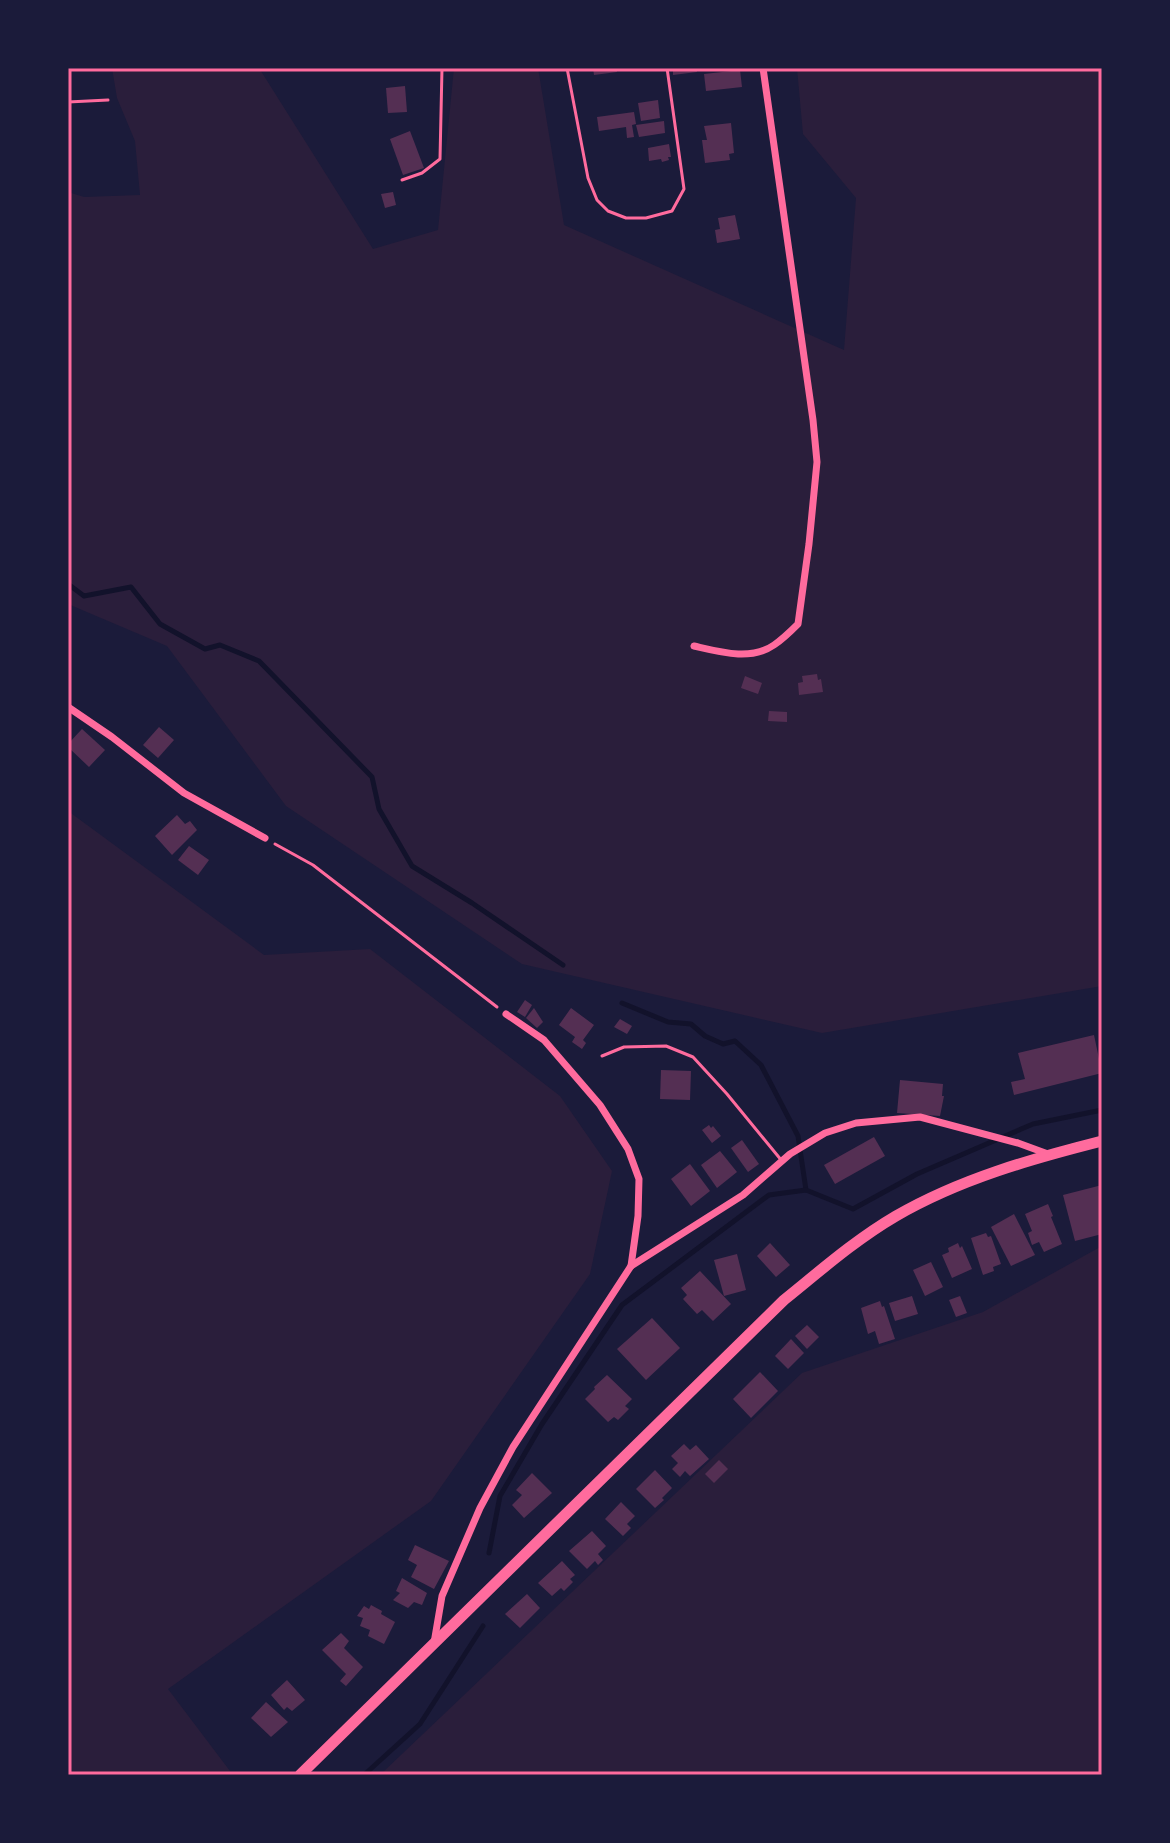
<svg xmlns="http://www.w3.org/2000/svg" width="1170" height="1843" font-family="'Fira Sans',sans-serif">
  <rect width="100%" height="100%" fill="#1b1b3a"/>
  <g fill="#2a1e3b">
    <polygon points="112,68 259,68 373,249 438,230 454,68 538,68 564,225 844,350 856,198 803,134 797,68 1102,68 1102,986 822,1033 522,964 286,806 167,646 68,604 68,192 84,197 140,195 135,141 117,98"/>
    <polygon points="68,811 264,955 370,949 560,1096 612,1171 590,1274 431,1501 168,1689 233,1775 68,1775"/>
    <polygon points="1102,1246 1102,1775 380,1775 802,1373 983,1312"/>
  </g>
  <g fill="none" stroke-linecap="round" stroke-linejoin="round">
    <g stroke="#12122b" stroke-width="5">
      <polyline points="68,584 84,596 131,587 160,624 205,649 220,645 259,661 372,777 379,809 412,866 472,903 563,965"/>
      <polyline points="622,1003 668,1022 691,1024 705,1036 723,1044 735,1041 761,1065 798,1136 806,1190"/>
      <polyline points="489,1553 500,1496 542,1424 622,1305 769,1195 806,1190 853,1209 917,1174 1033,1124 1102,1110"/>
      <polyline points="364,1775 420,1724 483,1626"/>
    </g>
  </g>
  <g fill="#542f53">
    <polygon points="593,68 616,68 617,72 594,75"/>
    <polygon points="673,68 696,68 697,72 673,75"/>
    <polygon points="740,70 742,87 706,91 704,74"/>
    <polygon points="405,86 407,112 388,113 386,88"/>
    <polygon points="658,100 660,118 641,121 638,103"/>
    <polygon points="634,112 636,124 632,125 634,137 627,138 626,127 599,131 597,117"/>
    <polygon points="664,121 665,133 639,137 636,125"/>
    <polygon points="731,123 734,153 729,154 730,160 705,163 702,140 707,140 704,126"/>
    <polygon points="410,131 424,168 403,175 390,139"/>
    <polygon points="669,144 671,157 668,157 669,160 662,162 661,159 649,161 648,148"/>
    <polygon points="393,192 396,205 385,208 381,194"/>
    <polygon points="735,215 740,239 717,243 715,230 720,229 718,218"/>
    <polygon points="817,674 818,680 821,679 823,692 799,695 798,683 803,682 802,676"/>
    <polygon points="745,676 762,683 758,694 741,688"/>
    <polygon points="769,711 787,712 787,722 768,721"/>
    <polygon points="159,727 174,740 158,758 143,745"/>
    <polygon points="82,729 105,750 89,767 68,747 68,744"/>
    <polygon points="177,815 185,824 190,821 197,830 172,855 155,836"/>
    <polygon points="189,846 209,860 198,875 178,860"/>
    <polygon points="525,1000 532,1005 525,1017 517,1012"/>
    <polygon points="534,1008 543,1022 537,1028 526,1018"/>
    <polygon points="571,1008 594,1025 583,1040 586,1043 582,1049 572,1042 575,1037 559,1025"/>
    <polygon points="620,1019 632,1026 627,1034 614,1027"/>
    <polygon points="1094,1035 1102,1073 1014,1095 1011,1082 1025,1079 1018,1053"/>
    <polygon points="661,1070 691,1071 690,1100 660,1099"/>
    <polygon points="900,1080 943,1084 942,1096 944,1096 940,1116 897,1113"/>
    <polygon points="709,1125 711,1128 713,1126 721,1136 712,1143 702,1130"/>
    <polygon points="874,1137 885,1156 835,1184 824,1165"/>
    <polygon points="742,1140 759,1164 748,1172 731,1148"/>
    <polygon points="720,1151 737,1172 717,1188 701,1165"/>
    <polygon points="690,1164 710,1191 691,1206 671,1179"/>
    <polygon points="1102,1185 1102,1234 1075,1241 1063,1195"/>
    <polygon points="1048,1204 1053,1216 1051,1217 1062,1244 1044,1252 1039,1242 1032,1245 1028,1233 1032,1231 1025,1214"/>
    <polygon points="1014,1214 1035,1255 1011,1266 991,1227"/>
    <polygon points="986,1233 988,1237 991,1236 1001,1264 993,1267 994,1271 983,1275 971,1238"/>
    <polygon points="770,1243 790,1265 776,1277 757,1256"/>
    <polygon points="958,1243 960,1248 962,1246 972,1269 952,1278 942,1255 949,1252 948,1248"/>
    <polygon points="737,1254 746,1290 724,1296 714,1260"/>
    <polygon points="931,1262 943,1287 925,1296 913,1270"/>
    <polygon points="700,1271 731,1304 713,1321 702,1310 697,1314 683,1299 687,1295 681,1288"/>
    <polygon points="912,1296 918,1314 895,1321 889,1303"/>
    <polygon points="960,1296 967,1313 956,1317 949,1300"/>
    <polygon points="880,1301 882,1307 884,1306 895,1339 879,1344 875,1331 868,1334 861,1308"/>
    <polygon points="652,1318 680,1348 646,1380 617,1349"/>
    <polygon points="807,1325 819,1337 807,1349 795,1336"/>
    <polygon points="791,1339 804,1353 788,1369 775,1356"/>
    <polygon points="760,1372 778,1391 751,1418 733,1399"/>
    <polygon points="607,1375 632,1399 625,1406 629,1409 618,1420 614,1417 608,1422 585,1399 595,1389 594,1387"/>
    <polygon points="684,1444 690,1450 696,1445 709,1459 690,1476 685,1471 680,1477 672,1469 678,1463 671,1456"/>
    <polygon points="719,1460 728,1469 714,1483 705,1474"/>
    <polygon points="655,1470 672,1488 662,1498 664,1500 655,1508 636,1489"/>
    <polygon points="532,1473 552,1493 524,1518 512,1505 522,1495 516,1490"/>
    <polygon points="621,1502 635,1516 627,1524 631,1528 623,1536 605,1519"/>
    <polygon points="592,1531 606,1546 598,1554 603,1560 598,1565 595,1561 587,1569 569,1551"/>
    <polygon points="415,1545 449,1561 434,1589 411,1577 417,1565 408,1560"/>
    <polygon points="562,1561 575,1575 570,1579 573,1582 564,1591 561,1588 552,1596 538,1583"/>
    <polygon points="402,1578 427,1593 422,1605 414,1602 408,1608 393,1600 400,1593 396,1591"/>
    <polygon points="527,1594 540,1608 520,1628 505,1614"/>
    <polygon points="371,1605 382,1611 381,1614 395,1622 384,1644 368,1636 370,1630 360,1626 363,1618 357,1616 364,1606 369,1609"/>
    <polygon points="341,1633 349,1641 344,1648 363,1667 346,1686 340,1681 346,1674 322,1650"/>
    <polygon points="287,1680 305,1700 292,1711 287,1707 284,1710 271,1695"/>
    <polygon points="266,1702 288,1722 271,1737 251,1718"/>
  </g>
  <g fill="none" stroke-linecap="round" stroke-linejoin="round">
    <polyline stroke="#ff6b9d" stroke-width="3" points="275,844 313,865 497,1007"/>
    <g stroke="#ff6b9d" stroke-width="3">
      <polyline points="567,68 588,178 597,200 608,211 626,218 646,218 672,211 684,189 667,68"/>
      <polyline points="68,102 108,100"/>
      <polyline points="402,180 422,173 440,159 442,68"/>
      <polyline points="602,1056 624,1047 666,1046 693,1057 727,1094 782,1161"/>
    </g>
    <g stroke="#ff6b9d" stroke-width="7">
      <path d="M 694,646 C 720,652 751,661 774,645 C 783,639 791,631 798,624 L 809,544 L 817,462 L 813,420 L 763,68"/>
      <polyline points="68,707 112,737 184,793 265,838"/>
      <polyline points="506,1014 544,1040 600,1105 628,1149 639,1179 638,1216 631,1266"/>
      <polyline points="434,1643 442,1596 480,1508 513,1447 631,1266 743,1195 790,1154 825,1133 856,1123 920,1117 1018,1143 1048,1154"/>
    </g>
    <path stroke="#ff6b9d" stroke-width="11" d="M 300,1775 L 784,1300 C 820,1271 855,1240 896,1216 C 960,1179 1031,1159 1102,1141"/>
  </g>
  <rect width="1170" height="1843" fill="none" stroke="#1b1b3a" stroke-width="140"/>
  <rect x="70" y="70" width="1030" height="1703" fill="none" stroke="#ff6b9d" stroke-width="3"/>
</svg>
